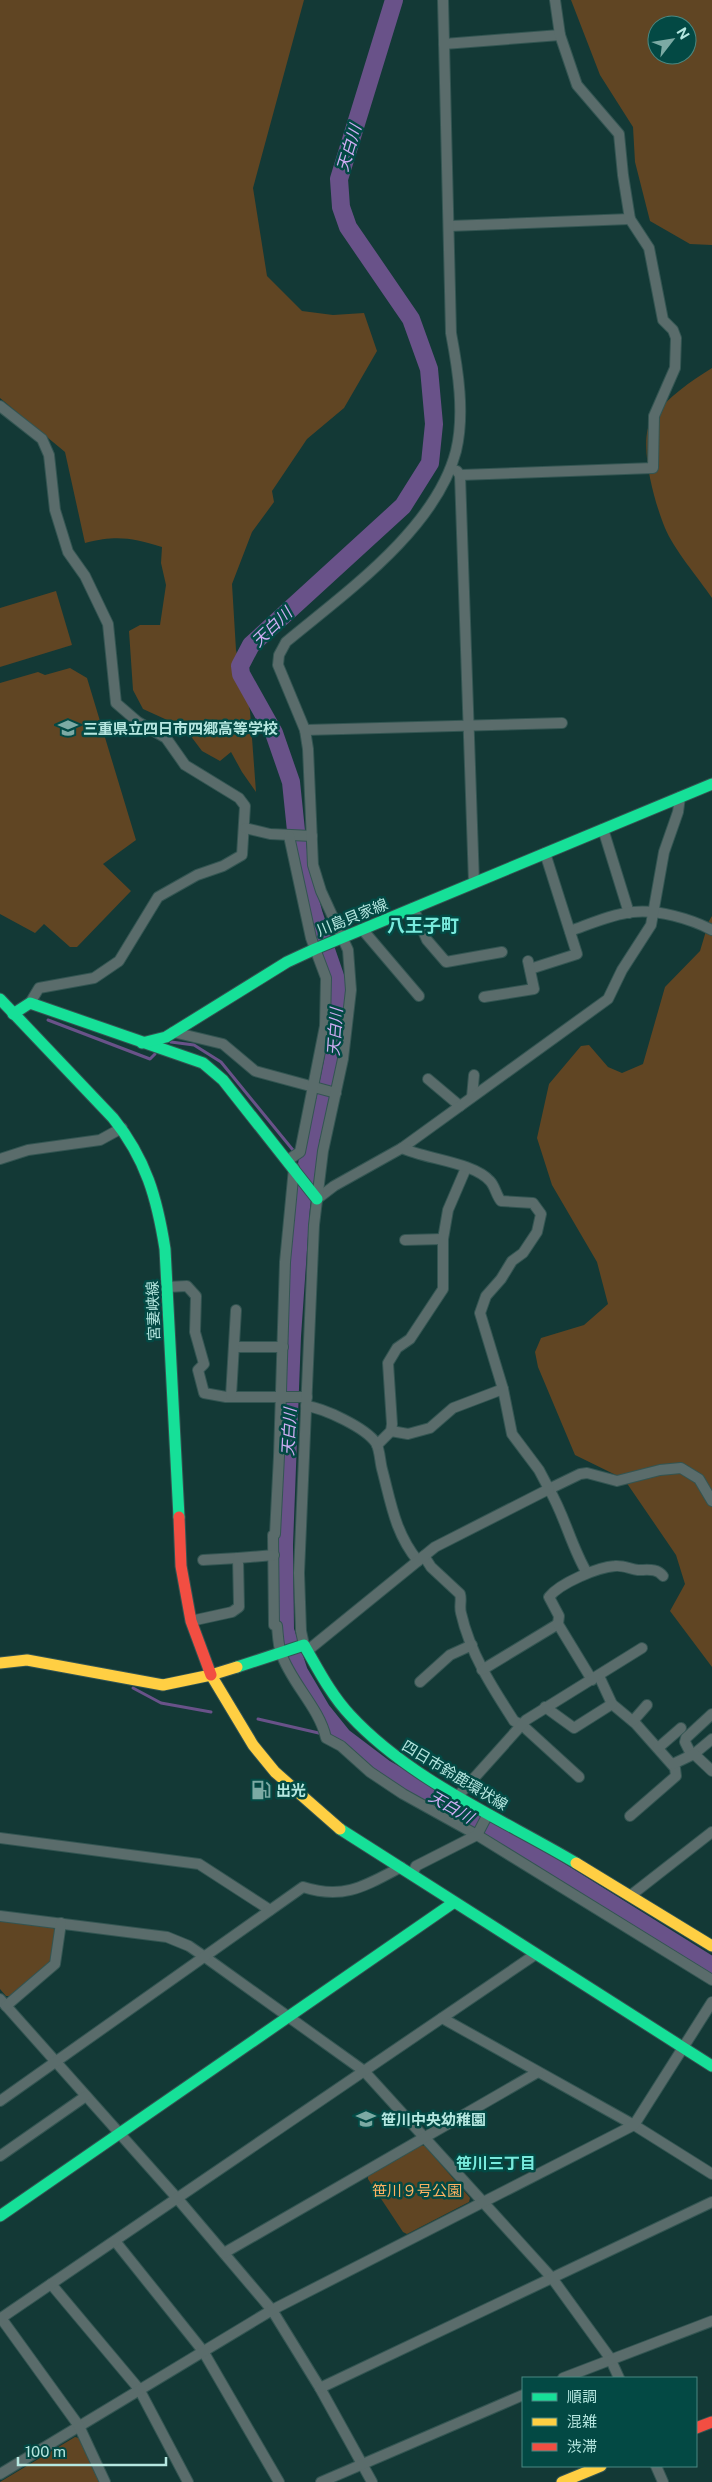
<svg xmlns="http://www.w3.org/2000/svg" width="712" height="2482" font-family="'Public Sans','Noto Sans JP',sans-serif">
  <rect width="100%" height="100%" fill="#133936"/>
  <g fill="#604523" fill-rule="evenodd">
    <path d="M 0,0 L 304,0 L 253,188 L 267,276 L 302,311 L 333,315 L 364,313 L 377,351 L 344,408 L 307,439 L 272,491 L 274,502 L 252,532 L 232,584 L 236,650 L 250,711 L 256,792 L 242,772 L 231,752 L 220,761 L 202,751 L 190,735 L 176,724 L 143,709 L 133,690 L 129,631 L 140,625 L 160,625 L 166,585 L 161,563 L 162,547 C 131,538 118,535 85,543 L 65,452 L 0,398 Z"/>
    <path d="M 571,0 L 712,0 L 712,245 L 690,244 L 650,221 L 635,162 L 633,127 L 600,75 ZM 657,25 L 687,25 L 687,55 L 657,55 Z"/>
    <path d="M 712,368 L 712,598 C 699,579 673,548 665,528 C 655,504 636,439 653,417 C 669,396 690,382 712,368 Z"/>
    <polygon points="56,591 72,645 0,667 0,608"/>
    <polygon points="70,668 87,678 136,840 103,864 131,891 77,947 70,947 44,924 35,933 0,914 0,683 38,672 45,675"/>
    <polygon points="712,916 712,1667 670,1611 685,1584 676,1555 624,1479 575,1455 538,1367 535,1352 541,1338 584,1325 608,1304 597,1262 552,1185 537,1138 549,1084 581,1046 589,1045 608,1067 622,1073 643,1064 665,987 700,951 709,921"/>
    <polygon points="0,1921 53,1928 56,1931 52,1961 10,1996 6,1996 0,1989"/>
    <polygon points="420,2145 425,2146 470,2198 469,2202 407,2234 403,2232 368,2179 368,2175"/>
    <polygon points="75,2437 79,2438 100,2482 0,2482"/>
  </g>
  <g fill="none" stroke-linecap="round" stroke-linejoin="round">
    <g stroke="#695289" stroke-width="3">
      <polyline points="48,1020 150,1059 155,1054"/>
      <polyline points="171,1042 194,1045 221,1062 306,1166"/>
      <polyline points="133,1688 161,1703 211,1712"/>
      <polyline points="258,1719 323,1734"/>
      <polyline points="329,1735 343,1737"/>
    </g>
    <polyline stroke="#695289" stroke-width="18" points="394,0 339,179 341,207 348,227 411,319 429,369 434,424 430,463 403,506 251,645 240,666 241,674 274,733 291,782 299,860 314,915 337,982 338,1036 325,1101 311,1137 301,1207 292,1336 284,1545 285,1630 299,1672 322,1711 343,1737 384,1768 519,1846 712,1966"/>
    <defs>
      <g id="street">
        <polyline points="444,44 560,35"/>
        <polyline points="449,226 630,219"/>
        <polyline points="0,406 42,439 49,455 55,510 68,552 85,576 108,624 116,703 138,722 166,738 185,765 239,798 245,806 242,855 223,866 197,875 158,897 119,961 94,978 39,988 30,1003"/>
        <polyline points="457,471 460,475 474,883"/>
        <polyline points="460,475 653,468 654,416 675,368 676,338 673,330 663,320 649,248 630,219 623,175 619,134 577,85 560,35 555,0"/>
        <polyline points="305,730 562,723"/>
        <polyline points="245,828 270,834 312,836"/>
        <polyline points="603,829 629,913"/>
        <polyline points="413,908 427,940 446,962 502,952"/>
        <polyline points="362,929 419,996"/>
        <path d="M 570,931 C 590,924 612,914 633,912 C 657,909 691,919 712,930"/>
        <polyline points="530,969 577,954 545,853"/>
        <polyline points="484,997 534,989 528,961"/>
        <polyline points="173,1032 223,1044 255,1071 336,1093"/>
        <polyline points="428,1079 460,1106"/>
        <polyline points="472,1097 474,1075"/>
        <polyline points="0,1159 28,1150 100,1140 122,1128"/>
        <polyline points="288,1160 300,1152 325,1026 326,978 311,938 289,836"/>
        <path d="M 294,1168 L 285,1262 L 279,1456 L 275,1534 L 273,1535 L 274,1625 L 277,1626 C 278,1635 278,1645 281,1653 C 291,1683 319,1707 326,1738 L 341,1746 L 370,1772 L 403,1794 L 477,1835 L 712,1980"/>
        <polyline points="317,1199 334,1186 402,1148 608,999 622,970 651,925 664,852 678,812 680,797"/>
        <polyline points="405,1240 443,1239"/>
        <polyline points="167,1287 187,1286 196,1296 195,1332 204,1364 198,1370 204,1393 226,1397 307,1397"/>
        <polyline points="234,1347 283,1347"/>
        <polyline points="231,1396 236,1310"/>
        <path d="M 306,1406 C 324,1408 366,1428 376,1443 C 380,1450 380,1462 382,1469 C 391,1503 395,1533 418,1561"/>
        <polyline points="391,1431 408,1434 430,1428 453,1408 503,1389"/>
        <polyline points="377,1445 391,1431 392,1424 388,1363 397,1348 410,1339 443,1289 443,1239 448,1210 466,1168"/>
        <path d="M 424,1556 L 431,1567 L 460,1594 C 462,1600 459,1606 461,1613 C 470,1653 492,1687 514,1721 L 522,1725 L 579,1777"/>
        <polyline points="203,1560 238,1558"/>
        <path d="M 587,1573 C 571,1546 565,1516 549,1489 L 580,1474 L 587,1473 L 617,1481 L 660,1470 L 681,1468 L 699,1479 L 712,1501"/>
        <polyline points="191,1621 232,1612 239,1607 238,1558 274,1555"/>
        <path d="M 304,1645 L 301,1631 L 299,1573 L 314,1225 L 323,1151 L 343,1059 L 351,990 L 348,950 L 321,891 L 313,865 L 308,749 L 305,730 L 278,665 L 279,655 L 286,642 C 345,593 436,529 456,451 C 465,414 458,370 451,333 L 443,0"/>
        <path d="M 307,1651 L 435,1547 L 549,1489 L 539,1470 L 512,1434 L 503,1389 L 480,1313 L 486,1296 L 501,1279 L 512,1261 L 523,1253 L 537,1232 L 541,1214 L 533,1203 L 501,1201 C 496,1195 495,1186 490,1181 C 473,1162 425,1159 402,1148"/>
        <polyline points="482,1670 558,1624"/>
        <polyline points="599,1676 612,1704 636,1724 675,1768 676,1776 630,1816"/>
        <path d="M 592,1680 L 558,1624 L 559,1616 L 549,1597 C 560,1583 598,1567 615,1566 C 623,1565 630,1569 638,1570 C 648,1570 657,1568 663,1576"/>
        <polyline points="420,1682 450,1655 472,1645"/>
        <polyline points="545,1707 574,1728 612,1704"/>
        <polyline points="633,1721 647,1705"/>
        <polyline points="658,1748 681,1728"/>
        <polyline points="691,1754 685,1742 686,1738 712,1714"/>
        <polyline points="694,1754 712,1739"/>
        <polyline points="673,1764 694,1754 712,1771"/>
        <polyline points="458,1796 526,1720 642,1648"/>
        <polyline points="0,1838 199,1864 270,1910"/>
        <polyline points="412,1875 416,1866 477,1835 488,1814"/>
        <polyline points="630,1896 712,1832"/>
        <polyline points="0,1916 167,1937 189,1946 205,1957 364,2071 552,2278 610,2358 619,2378"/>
        <polyline points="0,1999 177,2198 272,2310 320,2388 372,2482"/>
        <polyline points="6,2006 55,1964 61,1923"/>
        <polyline points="442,2018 634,2125 712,2174"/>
        <path d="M 0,2101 L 303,1887 C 344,1900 365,1886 401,1867"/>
        <polyline points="0,2156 86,2096"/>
        <polyline points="115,2241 203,2351 279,2482"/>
        <polyline points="224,2253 538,2072"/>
        <polyline points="51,2284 139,2389 188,2482"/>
        <polyline points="563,2378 712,2321"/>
        <polyline points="320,2388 712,2202"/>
        <polyline points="656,2466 663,2482"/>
        <polyline points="0,2474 272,2310 634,2125 712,2002"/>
        <polyline points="105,2482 79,2426 1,2318 536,1954"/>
        <polyline points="321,2482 523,2395"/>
      </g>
      <g id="fast">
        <path d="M 0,999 L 113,1118 C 146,1159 157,1198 165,1249 L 179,1517"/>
        <polyline points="13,1014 30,1003 203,1063 223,1080 317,1199"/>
        <polyline points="142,1043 166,1037 287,962 315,949 712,784"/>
        <path d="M 237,1667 L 304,1645 C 318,1669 331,1695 350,1715 C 410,1780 500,1818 576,1863"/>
        <polyline points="340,1829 712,2066"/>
        <polyline points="0,2216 453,1903"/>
      </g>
      <g id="slow">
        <polyline points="0,1663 27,1660 163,1685 211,1675 237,1667"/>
        <polyline points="211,1675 253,1745 275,1772 340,1829"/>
        <polyline points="576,1863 712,1946"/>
        <polyline points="562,2482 601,2466"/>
      </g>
      <g id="jam">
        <polyline points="179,1517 181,1566 191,1621 211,1675"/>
        <polyline points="696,2428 712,2422"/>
      </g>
    </defs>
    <use href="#street" stroke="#335552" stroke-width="12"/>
    <use href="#fast" stroke="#335552" stroke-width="13"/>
    <use href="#slow" stroke="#335552" stroke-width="13"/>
    <use href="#jam" stroke="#335552" stroke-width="13"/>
    <use href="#street" stroke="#5a6c6b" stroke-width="10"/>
    <use href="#fast" stroke="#16e098" stroke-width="11"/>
    <use href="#slow" stroke="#ffcf43" stroke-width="11"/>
    <use href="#jam" stroke="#f24e42" stroke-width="11"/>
  </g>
  <defs>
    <symbol id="school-bare" viewBox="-9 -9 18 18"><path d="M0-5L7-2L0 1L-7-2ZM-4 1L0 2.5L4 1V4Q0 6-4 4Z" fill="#7caaa4" stroke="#034944" stroke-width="2.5" paint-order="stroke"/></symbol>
    <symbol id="fuel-bare" viewBox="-9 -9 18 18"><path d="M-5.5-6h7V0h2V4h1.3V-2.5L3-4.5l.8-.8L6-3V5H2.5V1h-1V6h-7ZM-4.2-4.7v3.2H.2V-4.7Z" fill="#7caaa4" stroke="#034944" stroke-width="2.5" paint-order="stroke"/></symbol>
  </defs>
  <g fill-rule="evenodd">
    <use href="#school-bare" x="54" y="714" width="28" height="28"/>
    <use href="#fuel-bare" x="247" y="1776" width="28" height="28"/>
    <use href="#school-bare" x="352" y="2105" width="28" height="28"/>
  </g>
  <g text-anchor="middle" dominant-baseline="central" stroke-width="5" stroke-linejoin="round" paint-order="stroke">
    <g font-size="15" font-weight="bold" fill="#b5e7e0" stroke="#034944" text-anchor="start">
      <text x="83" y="728">三重県立四日市四郷高等学校</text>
      <text x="276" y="1790">出光</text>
      <text x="381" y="2119">笹川中央幼稚園</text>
    </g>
    <g font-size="15" fill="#b5e7e0" stroke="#034944">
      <text transform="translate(352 917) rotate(-22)">川島貝家線</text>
      <text transform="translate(153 1311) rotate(-92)">宮妻峡線</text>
      <text transform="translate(455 1775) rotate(31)">四日市鈴鹿環状線</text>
    </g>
    <g font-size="15" fill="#feb363" stroke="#034944">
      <text x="417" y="2190">笹川９号公園</text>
    </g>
    <g font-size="16" font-style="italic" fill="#cfadf4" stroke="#034944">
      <text transform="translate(349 148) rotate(-73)">天白川</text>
      <text transform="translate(272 627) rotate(-44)">天白川</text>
      <text transform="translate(335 1032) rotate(-86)">天白川</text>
      <text transform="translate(289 1432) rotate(-87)">天白川</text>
      <text transform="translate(451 1807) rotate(30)">天白川</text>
    </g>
    <g font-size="16" font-weight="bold" fill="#79eadd" stroke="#034944">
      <text x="496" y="2163">笹川三丁目</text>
    </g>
    <g font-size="18" font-weight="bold" fill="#79eadd" stroke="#034944">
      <text x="423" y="925">八王子町</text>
    </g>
  </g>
  <rect x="522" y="2377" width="175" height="90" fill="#034944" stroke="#4a8882"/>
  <rect x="532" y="2393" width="25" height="8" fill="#16e098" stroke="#4a8882"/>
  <text x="567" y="2402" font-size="15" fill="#b5e7e0">順調</text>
  <rect x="532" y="2418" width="25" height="8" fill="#ffcf43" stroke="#4a8882"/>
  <text x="567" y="2427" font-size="15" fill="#b5e7e0">混雑</text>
  <rect x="532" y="2443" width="25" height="8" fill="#f24e42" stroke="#4a8882"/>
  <text x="567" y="2452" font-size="15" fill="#b5e7e0">渋滞</text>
  <g transform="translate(672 40) rotate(59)"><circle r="24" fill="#034944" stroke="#4a8882"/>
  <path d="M0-4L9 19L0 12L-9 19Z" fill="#7caaa4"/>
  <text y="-8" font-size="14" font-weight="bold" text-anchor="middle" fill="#b5e7e0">N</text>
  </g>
  <path d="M18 2457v8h148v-8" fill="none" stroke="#b5e7e0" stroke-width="2.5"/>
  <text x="25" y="2457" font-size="15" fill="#b5e7e0" stroke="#034944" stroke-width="4" paint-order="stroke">100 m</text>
</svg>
